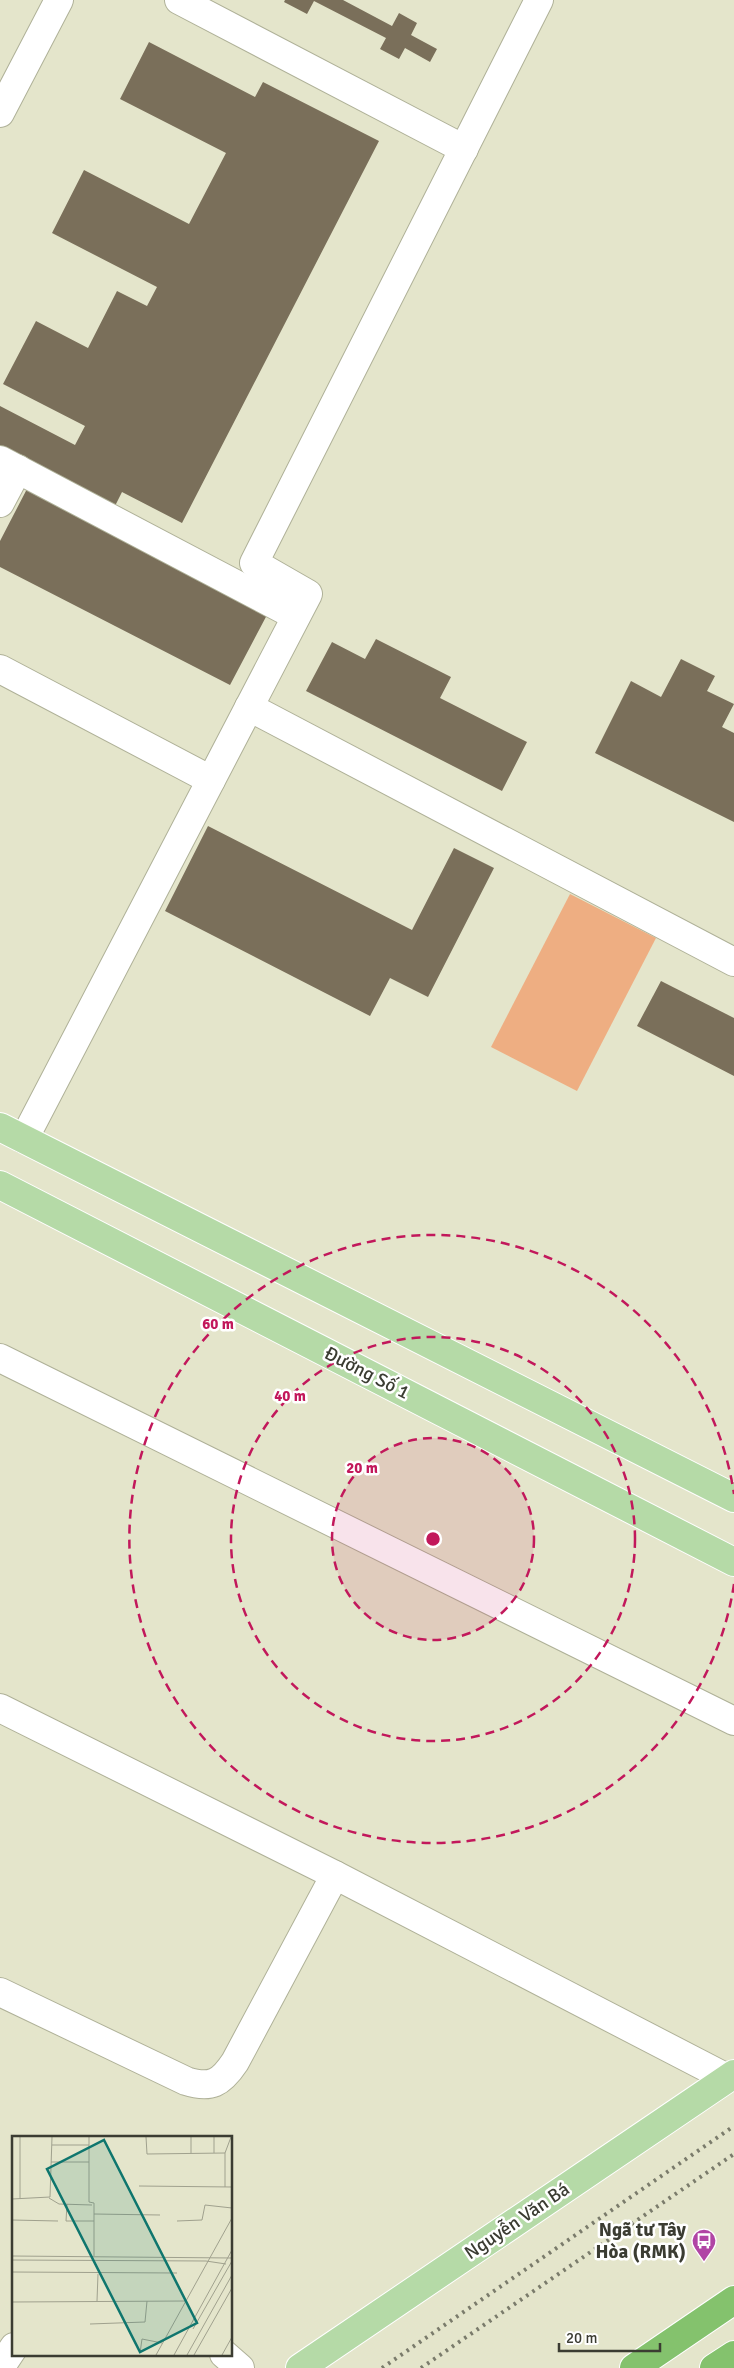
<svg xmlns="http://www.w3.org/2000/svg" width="734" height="2368" font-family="Signika,sans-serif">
  <rect width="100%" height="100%" fill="#e4e5cb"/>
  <polygon fill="#eeae82" points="570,894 656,938 577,1091 491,1047"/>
  <g fill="#7a6f5a">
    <polygon points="285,0 343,0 392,26 399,13 417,23 411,35 437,49 430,62 405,48 399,59 380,49 386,38 314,1 307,14 284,2"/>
    <polygon points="149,42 255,97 263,82 379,141 182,523 122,492 104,528 268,613 230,685 0,567 0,541 28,487 0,447 0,406 75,445 85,426 3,384 36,321 88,348 117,291 147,306 157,287 52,233 84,170 189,224 226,153 120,99"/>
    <polygon points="376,639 451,677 440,698 527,742 502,791 306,691 332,642 365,659"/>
    <polygon points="681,659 715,676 707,691 734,704 722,727 734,733 734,822 595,753 631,681 661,697"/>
    <polygon points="208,826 412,930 454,848 494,868 428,997 390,978 370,1016 165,911"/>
    <polygon points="661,981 734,1018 734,1076 637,1026"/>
  </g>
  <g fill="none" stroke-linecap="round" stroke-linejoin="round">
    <defs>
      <g id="minor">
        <polyline points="179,0 464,149"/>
        <polyline points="0,113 59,0"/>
        <polyline points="0,460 296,616"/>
        <polyline points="0,503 18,469"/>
        <polyline points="0,669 211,780"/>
        <polyline points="249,707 734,962"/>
        <polyline points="24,1139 308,594 254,563 539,0"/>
        <polyline points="0,1358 734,1721"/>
        <polyline points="0,1708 335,1875 727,2078"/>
        <path d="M 0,1992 L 186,2081 C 211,2089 221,2083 235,2062 L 335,1875"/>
        <polyline points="224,2354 240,2368"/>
        <polyline points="0,2368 14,2347"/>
      </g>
      <g id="major">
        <polyline points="0,1127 734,1498"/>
        <polyline points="0,1185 734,1562"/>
        <polyline points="300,2368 734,2074"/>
      </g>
      <g id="highway">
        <polyline points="634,2368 734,2300"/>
        <polyline points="714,2368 734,2355"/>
      </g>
    </defs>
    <use href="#minor" stroke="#afb198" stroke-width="30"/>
    <use href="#major" stroke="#fff" stroke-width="30"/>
    <use href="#highway" stroke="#fff" stroke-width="30"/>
    <use href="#minor" stroke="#fff" stroke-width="28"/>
    <use href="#major" stroke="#b5daa7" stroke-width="28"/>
    <use href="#highway" stroke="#84c26d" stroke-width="28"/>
    <g stroke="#7a7b6b" stroke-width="4" stroke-dasharray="2.5 5" stroke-linecap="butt">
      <polyline points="382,2368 734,2126"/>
      <polyline points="421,2368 734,2154"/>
    </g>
  </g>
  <circle cx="433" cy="1539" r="101" fill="#c2185b" fill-opacity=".12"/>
  <g fill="none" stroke="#c2185b" stroke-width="2.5" stroke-dasharray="9 6">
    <circle cx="433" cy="1539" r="101"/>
    <circle cx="433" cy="1539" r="202"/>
    <path d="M734 1584A304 304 0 1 1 734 1494"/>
  </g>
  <defs>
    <symbol id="bus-pin" viewBox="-11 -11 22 30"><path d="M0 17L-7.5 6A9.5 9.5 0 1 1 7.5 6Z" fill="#b145a5" stroke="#fff"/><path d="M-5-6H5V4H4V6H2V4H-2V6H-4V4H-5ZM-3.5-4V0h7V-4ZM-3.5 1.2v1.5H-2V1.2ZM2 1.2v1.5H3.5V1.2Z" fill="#fff"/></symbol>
  </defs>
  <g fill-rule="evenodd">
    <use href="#bus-pin" x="690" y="2227" width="28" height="38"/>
  </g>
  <g text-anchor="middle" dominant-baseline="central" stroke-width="5" stroke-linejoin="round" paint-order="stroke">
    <g font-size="19" fill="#3b3c32" stroke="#fff">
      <text transform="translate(367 1373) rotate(27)">Đường Số 1</text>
      <text transform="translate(517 2221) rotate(-34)">Nguyễn Văn Bá</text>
    </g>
    <g font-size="19" font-weight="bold" fill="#3b3c32" stroke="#fff" text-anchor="end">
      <text x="686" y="2230">Ngã tư Tây<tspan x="686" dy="22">Hòa (RMK)</tspan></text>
    </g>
  </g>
  <g transform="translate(12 2136)">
    <rect width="220" height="220" fill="#e4e5cb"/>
    <path fill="none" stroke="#a0a18e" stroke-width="1" d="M 8,1 L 8,63M 77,1 L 77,66 L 82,67 L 82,120M 134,1 L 135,18 L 213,17M 179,1 L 179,17M 40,9 L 77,9M 202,17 L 202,1M 39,26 L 77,26M 127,50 L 220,51M 213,51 L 213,17 L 219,1M 37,62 L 47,68 L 80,69M 0,63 L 38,61 L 40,1M 55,68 L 54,85 L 82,85M 82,78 L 148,79M 0,84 L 46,85M 165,85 L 190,84 L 193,69 L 220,72M 0,120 L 220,122M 0,124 L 194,125 L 214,128M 0,136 L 165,137M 85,165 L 86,138M 0,166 L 173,165M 78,188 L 133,186 L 135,165M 181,193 L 220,125M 128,217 L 130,203 L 150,207M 144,219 L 220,82M 162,219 L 220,114M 175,219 L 220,139M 182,219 L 220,152M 210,219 L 220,201"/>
    <path fill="#0f766e" fill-opacity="0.15" stroke="#0f766e" stroke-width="2.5" d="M 92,4 L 185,187 L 128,216 L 35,33 Z"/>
    <rect width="220" height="220" fill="none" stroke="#3b3c32" stroke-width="2.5"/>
  </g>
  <circle cx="433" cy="1539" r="8" fill="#c2185b" stroke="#fff" stroke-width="2.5"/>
  <g font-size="15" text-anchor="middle" font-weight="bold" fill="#c2185b" stroke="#fff" stroke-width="5" stroke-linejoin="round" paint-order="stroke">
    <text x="218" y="1329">60 m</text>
    <text x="290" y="1401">40 m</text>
    <text x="362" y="1473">20 m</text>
  </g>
  <path d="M559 2343v8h101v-8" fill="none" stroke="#3b3c32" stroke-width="2.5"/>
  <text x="566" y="2343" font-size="15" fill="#3b3c32" stroke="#ffffff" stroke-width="4" paint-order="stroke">20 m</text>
</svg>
